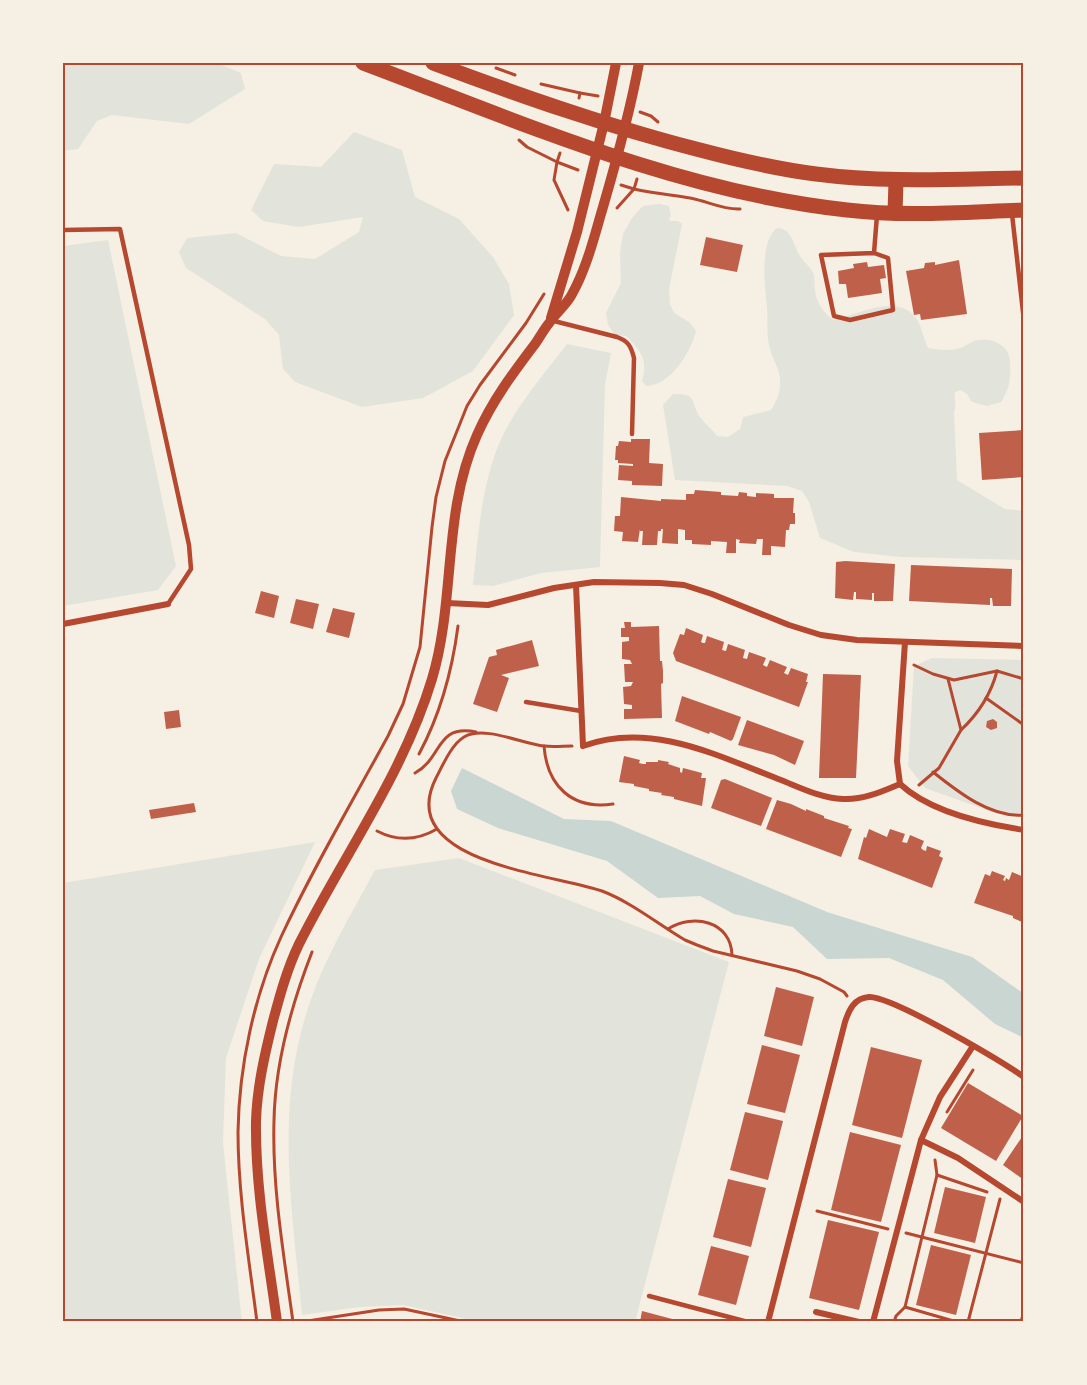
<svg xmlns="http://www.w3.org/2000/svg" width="1087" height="1385" font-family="Quicksand,sans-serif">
  <rect width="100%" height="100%" fill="#f6efe4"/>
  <g fill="#e2e4dc">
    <polygon points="63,63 217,63 241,73 245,89 189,124 112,115 97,121 78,149 63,151"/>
    <polygon points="354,132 402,150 415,197 459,219 493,257 509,284 514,315 473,371 423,398 362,407 295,382 283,369 279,335 265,319 186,268 179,252 187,238 236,233 281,256 315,259 359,232 363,217 299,227 263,221 251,210 274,164 321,167"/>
    <path d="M 659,204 L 669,206 L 671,216 L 669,218 L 670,221 L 678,221 L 682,224 L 669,289 L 670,304 L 674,313 L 689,322 L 696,331 C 691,352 670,386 646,386 L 642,381 C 648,359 641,351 626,336 L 615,335 L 608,325 L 606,313 L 621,283 L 620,253 L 623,234 L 632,218 L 643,206 Z"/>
    <path d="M 777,228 C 792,228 793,245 800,256 C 804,263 811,266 814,275 C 815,279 814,284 815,289 C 816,302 823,313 834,320 C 858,314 901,291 918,321 C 922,329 924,339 928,348 C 939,350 951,351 961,348 C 966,346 969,343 974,341 C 990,337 1008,343 1010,361 C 1011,378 1010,388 1001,402 L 987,406 L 972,402 L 967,394 L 961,390 L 955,392 C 954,399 957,405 954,412 L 957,480 L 1005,509 L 1024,511 L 1024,560 L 900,557 L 854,552 L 820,538 L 809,502 L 802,491 L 787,486 L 675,480 L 663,405 L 673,394 C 698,393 690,402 700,417 C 705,424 712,429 717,436 L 728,437 L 740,429 L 743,417 L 771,410 C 776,402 780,394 780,384 C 781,370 773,361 770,349 C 766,335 768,322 767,307 C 765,287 759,241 777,228 Z"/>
    <polygon points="108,240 176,566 158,590 63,606 63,246"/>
    <path d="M 567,344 L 611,353 L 605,385 L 600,567 L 541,573 L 493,586 L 473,585 C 478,536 481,485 501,439 C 517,405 544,374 567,344 Z"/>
    <polygon points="932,658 1024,660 1024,817 992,812 925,788 908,766 914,666"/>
    <polygon points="315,842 259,959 226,1058 223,1143 242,1322 63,1322 63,883"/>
    <path d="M 459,858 L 729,962 L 635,1322 L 480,1322 L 403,1305 L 360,1307 L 302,1315 C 292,1208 274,1106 310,1002 C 326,955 352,913 375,870 Z"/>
  </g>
  <polygon fill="#c9d6d2" points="462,768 564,819 611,821 827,912 972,957 1024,994 1024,1038 995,1024 943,980 889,958 827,959 793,927 734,914 700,896 658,898 607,861 498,828 457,809 451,791"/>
  <g fill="#bf614a">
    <polygon points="706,237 743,245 737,272 700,265"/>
    <polygon points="959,260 967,314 921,320 920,314 914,315 906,271 924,268 925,263 935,262 935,265"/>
    <polygon points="867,262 868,267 884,265 886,278 880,279 882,293 848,298 846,284 839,284 838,271 854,268 853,264"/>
    <polygon points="1024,430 1024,477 982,480 979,433"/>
    <polygon points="631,439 650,439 649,463 663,464 662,486 632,485 632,481 618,480 619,465 633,466 633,464 618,463 618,460 615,460 616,446 618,446 619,441 631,442"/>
    <polygon points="695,490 721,492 721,495 738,496 739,492 747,493 747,496 756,497 756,493 774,494 774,498 794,498 793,513 795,513 795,524 790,524 789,530 786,530 785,547 771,546 771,555 762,555 763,539 757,539 756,544 739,543 740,540 736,539 736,553 726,553 727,542 711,541 711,545 692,544 692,540 685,540 685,530 678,529 678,544 662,543 663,529 661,529 661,531 658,531 657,545 642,545 643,531 640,531 640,529 638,542 622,541 623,532 614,531 615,516 620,516 621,497 661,501 661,499 686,500 686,494 694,494"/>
    <polygon points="845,561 895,564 893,601 874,601 874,593 872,593 872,600 856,599 856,592 854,592 853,600 835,598 836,562"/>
    <polygon points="911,565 1012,569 1011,606 993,606 992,598 990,598 990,605 909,601"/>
    <polygon points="261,591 279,596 274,618 255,613"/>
    <polygon points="296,599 319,604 313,629 290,623"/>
    <polygon points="333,608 355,613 349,638 326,632"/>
    <polygon points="624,622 631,622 631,627 659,626 660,661 662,661 663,671 663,683 661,684 662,718 624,719 624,709 632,709 632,705 624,704 623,687 631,686 633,682 625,682 624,664 632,664 630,660 622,659 622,642 629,641 629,637 621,637 621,628 625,628"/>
    <polygon points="686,628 703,635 701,642 703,643 705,643 707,636 724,642 722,650 726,651 728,644 745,650 743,658 747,659 749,652 766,658 763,665 767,667 770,660 787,667 784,673 788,675 791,668 808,674 806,682 808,682 799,707 676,661 673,653 680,634 684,635"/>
    <polygon points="532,640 539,666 501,675 509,678 497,712 473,704 489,657 497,655 496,650"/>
    <polygon points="823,674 861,675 856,778 819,778"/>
    <polygon points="682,696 741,717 733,739 731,741 710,732 709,734 675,721"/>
    <polygon points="179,710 181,727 166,729 164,712"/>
    <polygon points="993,719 997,722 997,728 991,730 986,727 987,721"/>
    <polygon points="747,720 804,741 795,765 774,755 738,745"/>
    <polygon points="624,756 640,760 639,763 643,764 646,764 646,762 658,762 658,760 669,762 668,764 680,768 680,772 682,773 683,768 702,773 701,778 706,778 702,806 674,799 674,797 661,795 662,793 649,791 649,789 634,786 634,784 619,782"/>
    <polygon points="725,779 772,798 761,826 711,808 721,780"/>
    <polygon points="777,800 791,804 806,811 806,809 824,816 824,818 849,826 848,828 852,829 841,857 766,829"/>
    <polygon points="194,803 196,812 151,819 149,810"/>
    <polygon points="869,829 887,837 890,829 905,834 902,842 907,843 910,835 924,841 921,848 923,850 926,851 927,846 941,851 939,856 943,858 932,888 858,859 864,837 866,838"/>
    <polygon points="992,871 1005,876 1003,880 1005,881 1006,878 1009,880 1012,872 1024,877 1024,923 1013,918 1013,916 974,903 985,874 990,876"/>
    <polygon points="776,987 814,997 802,1046 764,1036"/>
    <polygon points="762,1045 800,1055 785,1113 747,1104"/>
    <polygon points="871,1047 922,1060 902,1138 852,1125"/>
    <polygon points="968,1083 1023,1116 996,1161 941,1128"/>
    <polygon points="745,1112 783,1121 768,1180 730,1170"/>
    <polygon points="850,1132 901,1145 881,1222 831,1210"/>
    <polygon points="1024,1134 1024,1180 1003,1165"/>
    <polygon points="728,1179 766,1188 751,1247 713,1237"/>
    <polygon points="945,1187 986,1197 975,1243 934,1233"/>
    <polygon points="828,1220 879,1232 859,1310 809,1298"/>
    <polygon points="931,1245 971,1255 956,1315 916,1305"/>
    <polygon points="711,1246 749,1256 736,1305 698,1295"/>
    <polygon points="642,1311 676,1320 676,1322 640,1322"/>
  </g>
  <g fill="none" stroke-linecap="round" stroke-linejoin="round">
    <g stroke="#b5482f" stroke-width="3">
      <polyline points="496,68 515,75"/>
      <polyline points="541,84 580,93"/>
      <polyline points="579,98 580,93 598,96"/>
      <polyline points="640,112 651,116 658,122"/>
      <polyline points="519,140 527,147 557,162 554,180 568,210"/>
      <polyline points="560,153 557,162 578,170"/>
      <polyline points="621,185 634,189 637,179"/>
      <path d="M 617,208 L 634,189 C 652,193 671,195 690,198 C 707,201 723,210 740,209"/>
      <polyline points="914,665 933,674 954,680 997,671 1024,679"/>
      <polyline points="986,698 1024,725"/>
      <path d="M 961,730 C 978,714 991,694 997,671"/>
      <path d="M 544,746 C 547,786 572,810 613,804"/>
      <path d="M 572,746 C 563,746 553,747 544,746 C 523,744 484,725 464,737 C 451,745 443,765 436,778 C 393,863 555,874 602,891 C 631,902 658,924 685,940 L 697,945 L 713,951 L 797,971 L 820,979 L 844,992 L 847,996"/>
      <path d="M 419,754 C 441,713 452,672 458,626"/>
      <path d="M 933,772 C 958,792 991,818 1024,815"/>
      <path d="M 415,773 C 443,758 435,724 476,732"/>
      <polyline points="919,785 939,768 961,730 948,679"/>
      <path d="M 377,831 C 398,842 418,840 437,829"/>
      <path d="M 668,929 C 693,913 731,921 732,955"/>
      <polyline points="947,1112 973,1070"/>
      <polyline points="937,1175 987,1192"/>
      <polyline points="817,1211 888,1229"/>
      <polyline points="906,1233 1024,1263"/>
      <polyline points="905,1307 957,1322"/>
      <path d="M 257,1322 C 249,1259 238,1195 238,1132 C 239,1066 254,996 281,937 C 313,868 352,802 388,736 L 403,704 L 420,647 L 432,527 L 436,497 L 445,461 L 467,406 L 480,385 L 526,323 L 544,294"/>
      <path d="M 293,1322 C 284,1256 272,1188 274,1121 C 275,1063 291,1006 312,952"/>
      <polyline points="301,1322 379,1310 404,1309 465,1322"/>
      <polyline points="894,1322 896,1316 905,1307 937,1175 935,1160"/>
      <polyline points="968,1322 1000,1199"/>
      <polyline points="1021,1322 1024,1311"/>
    </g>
    <g stroke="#b5482f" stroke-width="4.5">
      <polyline points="1012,214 1024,321"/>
      <polyline points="63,230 120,229 189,545 191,569 168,604"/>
      <polyline points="874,253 888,258 893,310 850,320 834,316 821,255 874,253 877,215"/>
      <path d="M 554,321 L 617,337 C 628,341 631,346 634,358 L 632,434"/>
      <polyline points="526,702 581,711"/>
      <polyline points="649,1296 748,1322"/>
    </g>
    <g stroke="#b5482f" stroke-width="6">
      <path d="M 576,585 L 583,746 C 651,721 718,756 781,780 C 801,788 821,798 843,799 C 863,800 881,792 900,784"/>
      <polyline points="447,603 488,605 554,588 594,582 660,583 684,585 712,594 789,625 821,635 857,640 1024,646"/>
      <polyline points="63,624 168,604"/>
      <path d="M 905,642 L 897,761 L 900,784 C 930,812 984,824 1024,830"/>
      <polyline points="921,1140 958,1158 1024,1202"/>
      <polyline points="816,1312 859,1322"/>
      <path d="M 768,1322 L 845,1022 C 849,1010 854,998 869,997 C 892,996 1001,1061 1024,1077"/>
      <polyline points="873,1322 921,1140 940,1097 973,1046"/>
    </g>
    <g stroke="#b5482f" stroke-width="10">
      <polyline points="551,318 577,232 604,123 616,63"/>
      <path d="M 277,1322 C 268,1255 255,1188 256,1121 C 257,1087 265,1053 273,1021 C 280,995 287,969 299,944 C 343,856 403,775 432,679 C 456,599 442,513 477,435 C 492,401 513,373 535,344 C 540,337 544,329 550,322 C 557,312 565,306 571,296 C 587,268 594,237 603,207 C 617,159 630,112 639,63"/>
    </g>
    <g stroke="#b5482f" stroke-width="15">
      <path d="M 363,63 C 520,122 679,192 847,210 C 906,217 965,212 1024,210"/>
      <path d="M 433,63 C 521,96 609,127 700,150 C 738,160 777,169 816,174 C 885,183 954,179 1024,178"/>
      <polyline points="895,213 896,181"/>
    </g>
  </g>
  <rect width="1087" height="1385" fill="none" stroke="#f6efe4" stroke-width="129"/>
  <rect x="64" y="64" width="958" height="1256" fill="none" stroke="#b5482f" stroke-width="2"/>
</svg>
